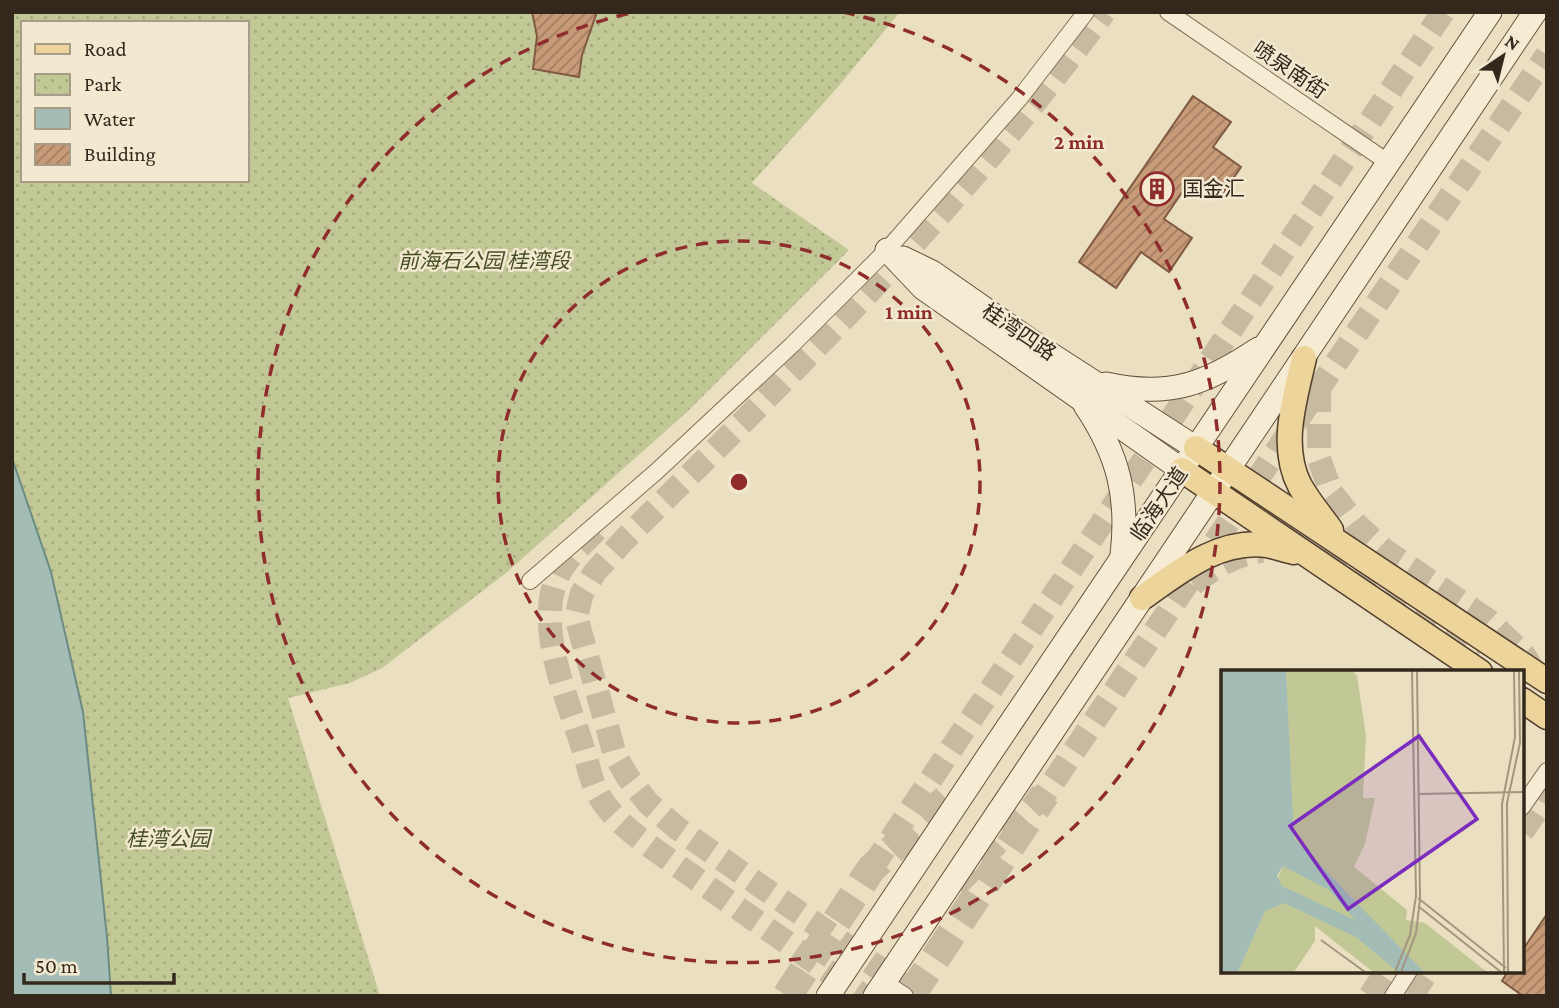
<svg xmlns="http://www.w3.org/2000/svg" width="1559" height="1008" font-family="'Crimson Pro','Noto Sans SC',serif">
  <defs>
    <pattern id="park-dots" width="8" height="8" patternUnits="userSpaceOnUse" patternTransform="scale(1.75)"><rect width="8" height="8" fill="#c2c895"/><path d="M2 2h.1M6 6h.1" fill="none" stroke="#a7ac80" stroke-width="1.8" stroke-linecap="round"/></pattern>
    <pattern id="building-hatch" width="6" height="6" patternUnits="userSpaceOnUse" patternTransform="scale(1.75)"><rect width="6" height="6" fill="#c79a78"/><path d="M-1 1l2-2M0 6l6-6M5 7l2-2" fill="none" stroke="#a27e62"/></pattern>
  </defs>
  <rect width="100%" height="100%" fill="#ebdfc1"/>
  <path fill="url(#park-dots)" fill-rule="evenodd" d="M 12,12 L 900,12 L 837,88 L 752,183 L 849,250 L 687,412 L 506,573 L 382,668 L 350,683 L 288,698 L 380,996 L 12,996 ZM 23,23 L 247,23 L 247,180 L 23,180 Z"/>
  <polygon fill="#a3bdb6" stroke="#6b8b83" stroke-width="2" points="12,458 51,572 83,712 107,937 111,996 12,996"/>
  <g fill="url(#building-hatch)" stroke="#815b41" stroke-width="2">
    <polygon points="532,12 597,12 582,55 579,77 533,69 537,36"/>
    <polygon points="1193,96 1231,122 1213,147 1241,167 1219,199 1191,179 1164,219 1192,238 1169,272 1141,252 1116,288 1079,262"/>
    <polygon points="1547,914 1547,996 1523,996 1502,981 1508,971 1522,971 1522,951"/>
  </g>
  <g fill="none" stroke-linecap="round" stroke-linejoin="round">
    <g stroke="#c6baa0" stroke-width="24" stroke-dasharray="24 12" stroke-linecap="butt">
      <polyline points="1319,388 1319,459 1331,492 1355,523 1384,550 1489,621 1524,655 1531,667"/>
      <path d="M 596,530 C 582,545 563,561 556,580 C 537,629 566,695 581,742 C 587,759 590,779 598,794 C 610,816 631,832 651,847 L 863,996"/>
      <polyline points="1323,557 1331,559 1365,578 1465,648 1476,658"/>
      <path d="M 1193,584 C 1213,568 1236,553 1263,551"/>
      <polyline points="1522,832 1539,807 1547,791"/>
      <polyline points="871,869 1443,12"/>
      <polyline points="956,886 1045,794 1319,388 1547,55"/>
      <path d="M 919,996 L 677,828 L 648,803 L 627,776 L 615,755 L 576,617 L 582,593 L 595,572 L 624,540 C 793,373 964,205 1104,12"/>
      <polyline points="1370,996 1387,971"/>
      <polyline points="1411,996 1428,971"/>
    </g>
    <g stroke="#c6baa0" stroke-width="30" stroke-dasharray="30 15" stroke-linecap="butt">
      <polyline points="787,996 871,869 951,795"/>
      <polyline points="910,996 1045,794"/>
    </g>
    <defs>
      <g id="street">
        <polyline points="1168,12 1389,163"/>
        <polyline points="530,581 657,471 792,345 887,250 1019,99 1086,12"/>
        <polyline points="1522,807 1547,771"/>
        <polyline points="884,982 905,996"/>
        <polyline points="1393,996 1409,971"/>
      </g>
      <g id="secondary">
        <polyline points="887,250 923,288 1182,470"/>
        <polyline points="903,258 932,272 1044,350 1196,448"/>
        <path d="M 1106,384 C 1169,398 1206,384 1258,349"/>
        <path d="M 1085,405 C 1118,454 1129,496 1122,555"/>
        <polyline points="828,996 985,761 1490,12"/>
        <polyline points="875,996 1535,12"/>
      </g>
      <g id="primary">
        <path d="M 1304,358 C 1295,399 1279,446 1300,486 C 1309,502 1321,516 1331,530"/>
        <polyline points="1196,448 1547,681"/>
        <polyline points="1182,470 1480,672"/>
        <path d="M 1142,598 C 1179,572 1218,539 1267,545 C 1276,547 1285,550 1294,552"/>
        <polyline points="1522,700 1547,717"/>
      </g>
    </defs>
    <use href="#street" stroke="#837059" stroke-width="18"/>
    <use href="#secondary" stroke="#65513d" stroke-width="25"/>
    <use href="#primary" stroke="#513e2e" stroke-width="27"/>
    <use href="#street" stroke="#f6ecd3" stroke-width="16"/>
    <use href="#secondary" stroke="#f6ecd3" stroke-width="23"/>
    <use href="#primary" stroke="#edd49a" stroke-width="24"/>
  </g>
  <g fill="none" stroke="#8f2d2d" stroke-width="3.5" stroke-dasharray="12 9">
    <circle cx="739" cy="482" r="241"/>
    <path d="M843 12A481 481 0 1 1 635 12"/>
  </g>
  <defs>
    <symbol id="building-ring" viewBox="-11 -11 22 22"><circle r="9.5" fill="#f3e9d0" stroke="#8f2d2d" stroke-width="1.5"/><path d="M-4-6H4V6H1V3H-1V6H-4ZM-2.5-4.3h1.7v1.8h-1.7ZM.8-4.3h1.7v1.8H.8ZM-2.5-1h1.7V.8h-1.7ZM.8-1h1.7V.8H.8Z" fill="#8f2d2d"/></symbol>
  </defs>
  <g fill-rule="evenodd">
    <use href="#building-ring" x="1138" y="170" width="38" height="38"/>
  </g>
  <g text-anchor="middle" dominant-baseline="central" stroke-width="5" stroke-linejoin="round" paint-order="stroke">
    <g font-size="21" fill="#34281d" stroke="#f3e9d0">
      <text transform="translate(1290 70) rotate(34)">喷泉南街</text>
      <text transform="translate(1019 332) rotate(34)">桂湾四路</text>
      <text transform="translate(1159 504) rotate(-56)">临海大道</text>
    </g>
    <g font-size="21" fill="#34281d" stroke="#f3e9d0" text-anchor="start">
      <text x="1182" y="189">国金汇</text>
    </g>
    <g font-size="21" font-style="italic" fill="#444f25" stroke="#f3e9d0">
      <text x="484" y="261">前海石公园 桂湾段</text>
      <text x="168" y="839">桂湾公园</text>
    </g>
  </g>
  <g transform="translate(1221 670)">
    <rect width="303" height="303" fill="#ebdfc1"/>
    <path d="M 65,1 L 132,1 L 136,6 L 145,66 L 142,128 L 154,128 L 144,174 L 133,197 L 186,240 L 185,250 L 204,253 L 266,302 L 152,302 L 94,256 L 94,271 L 73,302 L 17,302 L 61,198 L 71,148 Z" fill="#c2c895"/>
    <path d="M 0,1 L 65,1 L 73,168 L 203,302 L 177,302 L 135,267 L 63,233 L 44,241 L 17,302 L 0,302 ZM 62,196 L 108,220 L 134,250 L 61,216 L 56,206 Z" fill="#a3bdb6" fill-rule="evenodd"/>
    <path fill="none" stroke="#a2967f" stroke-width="2" d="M 197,124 L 303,122M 197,228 L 285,298M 197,236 L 280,302M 100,270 L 144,302M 174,302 L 189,265 L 195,226 L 191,1M 180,302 L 195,263 L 199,229 L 196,1M 283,302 L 281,134 L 294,67 L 293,1M 287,302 L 286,133 L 299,73 L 298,1"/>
    <path fill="#7b2cbf" fill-opacity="0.15" stroke="#7b2cbf" stroke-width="3.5" d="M 198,66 L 256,149 L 127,239 L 69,156 Z"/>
    <rect width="303" height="303" fill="none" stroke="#34281d" stroke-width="3.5"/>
  </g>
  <circle cx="739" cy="482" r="10" fill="#8f2d2d" stroke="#f3e9d0" stroke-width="3.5"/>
  <g font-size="21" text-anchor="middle" font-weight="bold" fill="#8f2d2d" stroke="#f3e9d0" stroke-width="5" stroke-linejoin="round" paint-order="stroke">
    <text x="1079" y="149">2 min</text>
    <text x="909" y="319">1 min</text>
  </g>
  <rect width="1559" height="1008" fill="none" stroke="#34281d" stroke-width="28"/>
  <rect x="21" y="21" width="228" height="161" fill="#f3e9d0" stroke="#a79c88" stroke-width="2"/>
  <rect x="35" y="44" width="35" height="10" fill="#edd49a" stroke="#a79c88" stroke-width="2"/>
  <text x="84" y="56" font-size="21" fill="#34281d">Road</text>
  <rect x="35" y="74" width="35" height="21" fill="url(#park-dots)" stroke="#a79c88" stroke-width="2"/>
  <text x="84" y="91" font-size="21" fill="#34281d">Park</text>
  <rect x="35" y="108" width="35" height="21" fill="#a3bdb6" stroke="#a79c88" stroke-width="2"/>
  <text x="84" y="126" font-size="21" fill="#34281d">Water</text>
  <rect x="35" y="144" width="35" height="21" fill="url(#building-hatch)" stroke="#a79c88" stroke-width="2"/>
  <text x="84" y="161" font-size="21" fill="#34281d">Building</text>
  <g transform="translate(1503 56) rotate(35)" stroke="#f3e9d0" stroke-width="5" paint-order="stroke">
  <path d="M0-5L12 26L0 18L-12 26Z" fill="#34281d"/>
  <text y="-10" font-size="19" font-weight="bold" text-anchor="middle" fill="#34281d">N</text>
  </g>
  <path d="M24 973v10h150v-10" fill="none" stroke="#34281d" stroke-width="3.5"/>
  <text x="35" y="973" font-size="21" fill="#34281d" stroke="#f3e9d0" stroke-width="5" paint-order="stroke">50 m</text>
</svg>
